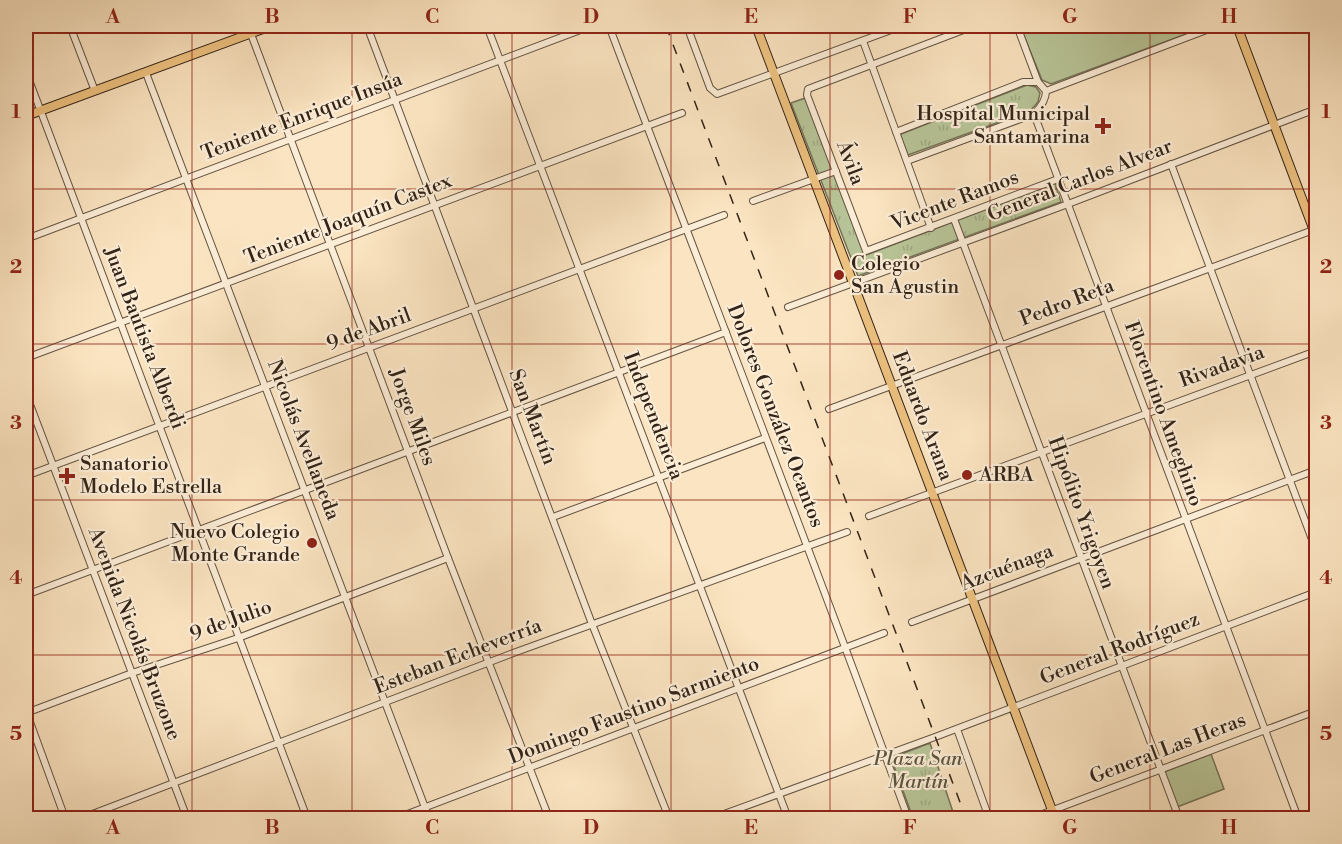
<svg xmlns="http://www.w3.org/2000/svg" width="1342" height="844" font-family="'Libre Bodoni',serif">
  <defs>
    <pattern id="park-tufts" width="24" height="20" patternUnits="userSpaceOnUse" patternTransform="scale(1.5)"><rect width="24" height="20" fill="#b8c598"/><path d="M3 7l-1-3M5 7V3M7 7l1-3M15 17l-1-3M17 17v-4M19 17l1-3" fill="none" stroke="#9fa982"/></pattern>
  </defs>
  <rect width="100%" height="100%" fill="#fbe4c1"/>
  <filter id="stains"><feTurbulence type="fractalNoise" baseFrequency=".00333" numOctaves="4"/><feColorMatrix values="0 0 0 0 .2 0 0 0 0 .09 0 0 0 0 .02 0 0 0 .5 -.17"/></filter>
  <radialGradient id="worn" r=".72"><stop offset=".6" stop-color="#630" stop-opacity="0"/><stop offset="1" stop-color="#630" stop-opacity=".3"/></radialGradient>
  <g fill="#b8c598" stroke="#757458" stroke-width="1.5">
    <polygon points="1020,26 1208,26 1051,84 1042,80"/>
    <polygon points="1211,754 1224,789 1177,807 1164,772"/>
  </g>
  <g fill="url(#park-tufts)" stroke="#757458" stroke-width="1.5">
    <polygon points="1027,85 1036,87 1040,93 1038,102 1030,111 908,155 900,135 901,134"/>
    <polygon points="805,98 866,255 1055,183 1061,202 858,276 791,103"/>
    <polygon points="930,743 955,818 913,818 891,758"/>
  </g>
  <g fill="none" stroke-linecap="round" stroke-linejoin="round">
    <defs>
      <g id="minor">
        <polyline points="70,26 95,91"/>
        <polyline points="248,26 448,558 549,818"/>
        <polyline points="367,26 592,624 669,818"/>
        <polyline points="487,26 788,818"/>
        <path d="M 609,26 C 709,290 812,553 908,818"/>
        <polyline points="687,26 710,88 717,94 902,26"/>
        <polyline points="974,26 808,89 807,95 866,251 1058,179"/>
        <polyline points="863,41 931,228"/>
        <polyline points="26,72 307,818"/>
        <polyline points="146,73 429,818"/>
        <polyline points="1046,91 1217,26"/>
        <polyline points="1034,114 1298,818"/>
        <polyline points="896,132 1023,82 1038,82"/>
        <path d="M 907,161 L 1034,114 C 1040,108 1046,100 1046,91 L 1038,82 L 1017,26"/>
        <polyline points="1171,164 1316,550"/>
        <polyline points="753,201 836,171"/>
        <polyline points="954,219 1179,818"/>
        <polyline points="26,239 591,26"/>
        <polyline points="788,307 1068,204 1316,109"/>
        <polyline points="26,358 682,113"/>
        <polyline points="26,394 187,818"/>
        <polyline points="829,409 1316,229"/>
        <polyline points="26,476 724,215"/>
        <polyline points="869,516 1316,351"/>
        <polyline points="553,517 765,438"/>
        <polyline points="26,595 726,332"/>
        <polyline points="912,622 1316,470"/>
        <polyline points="26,711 65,818"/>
        <polyline points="26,713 132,673 238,638 448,558"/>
        <polyline points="957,729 989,818"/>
        <polyline points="82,818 516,652 847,532"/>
        <polyline points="397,818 884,633"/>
        <polyline points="713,818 935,737 1316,592"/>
        <polyline points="1032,818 1316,711"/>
      </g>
      <g id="major">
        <polyline points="756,26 1055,818"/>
        <polyline points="1237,26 1316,236"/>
        <polyline points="26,116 271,26"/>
      </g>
    </defs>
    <use href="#minor" stroke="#645442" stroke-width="8"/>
    <use href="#major" stroke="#322418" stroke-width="10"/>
    <use href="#minor" stroke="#fcedd7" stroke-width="6"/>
    <use href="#major" stroke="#eec280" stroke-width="8"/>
    <polyline stroke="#322418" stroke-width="1.5" stroke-dasharray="10 10" stroke-linecap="butt" points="666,26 966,818"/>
  </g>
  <path fill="none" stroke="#8f2418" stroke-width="1.5" stroke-opacity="0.55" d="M 192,26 L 192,818M 352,26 L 352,818M 512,26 L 512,818M 671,26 L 671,818M 830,26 L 830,818M 990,26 L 990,818M 1150,26 L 1150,818M 26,189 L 1316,189M 26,344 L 1316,344M 26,500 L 1316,500M 26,655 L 1316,655"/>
  <g fill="#8f2418" stroke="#fcedd7" stroke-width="2">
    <path d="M1100 117h6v6h6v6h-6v6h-6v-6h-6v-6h6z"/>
    <circle cx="839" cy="275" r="6"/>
    <circle cx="967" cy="475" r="6"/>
    <path d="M64 467h6v6h6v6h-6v6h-6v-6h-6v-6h6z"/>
    <circle cx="312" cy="543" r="6"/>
  </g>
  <g text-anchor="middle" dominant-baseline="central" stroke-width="4.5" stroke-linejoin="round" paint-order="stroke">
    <g font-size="20" fill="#322418" stroke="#fcedd7" text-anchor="start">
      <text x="1090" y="114" text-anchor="end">Hospital Municipal<tspan x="1090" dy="23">Santamarina</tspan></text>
      <text x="851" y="264">Colegio<tspan x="851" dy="23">San Agustin</tspan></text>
      <text x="80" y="464">Sanatorio<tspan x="80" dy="23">Modelo Estrella</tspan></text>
      <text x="979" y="475">ARBA</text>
      <text x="300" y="532" text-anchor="end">Nuevo Colegio<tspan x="300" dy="23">Monte Grande</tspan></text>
    </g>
    <g font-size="20" fill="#322418" stroke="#fcedd7">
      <text transform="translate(302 117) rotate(-21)">Teniente Enrique Insúa</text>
      <text transform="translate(850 163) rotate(69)">Ávila</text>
      <text transform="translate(1080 181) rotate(-21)">General Carlos Alvear</text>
      <text transform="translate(955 201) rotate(-21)">Vicente Ramos</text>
      <text transform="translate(348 220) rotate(-21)">Teniente Joaquín Castex</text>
      <text transform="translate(1067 303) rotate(-21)">Pedro Reta</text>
      <text transform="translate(369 330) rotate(-20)">9 de Abril</text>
      <text transform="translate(144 338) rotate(69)">Juan Bautista Alberdi</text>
      <text transform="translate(1222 367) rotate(-20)">Rivadavia</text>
      <text transform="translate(1163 414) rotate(70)">Florentino Ameghino</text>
      <text transform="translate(653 416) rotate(69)">Independencia</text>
      <text transform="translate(775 416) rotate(69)">Dolores González Ocantos</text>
      <text transform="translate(922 416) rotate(69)">Eduardo Arana</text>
      <text transform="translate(412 417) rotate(70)">Jorge Miles</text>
      <text transform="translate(532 417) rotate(69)">San Martín</text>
      <text transform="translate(303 440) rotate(69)">Nicolás Avellaneda</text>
      <text transform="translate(1081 513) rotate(70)">Hipólito Yrigoyen</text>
      <text transform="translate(1007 568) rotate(-21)">Azcuénaga</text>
      <text transform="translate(231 621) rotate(-20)">9 de Julio</text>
      <text transform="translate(134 634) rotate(69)">Avenida Nicolás Bruzone</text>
      <text transform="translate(1120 649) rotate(-21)">General Rodríguez</text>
      <text transform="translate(458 657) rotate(-21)">Esteban Echeverría</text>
      <text transform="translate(634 711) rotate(-21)">Domingo Faustino Sarmiento</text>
      <text transform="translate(1168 749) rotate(-21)">General Las Heras</text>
    </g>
    <g font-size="20" font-style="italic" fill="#5a543e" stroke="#fcedd7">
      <text x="918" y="759">Plaza San<tspan x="918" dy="23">Martín</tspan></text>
    </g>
  </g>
  <rect width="1342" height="844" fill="none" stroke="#fbe4c1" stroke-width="66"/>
  <rect x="33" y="33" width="1276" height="778" fill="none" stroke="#8f2418" stroke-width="2"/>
  <g font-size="20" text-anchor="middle" font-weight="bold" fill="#8f2418">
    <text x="113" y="23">A</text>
    <text x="272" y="23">B</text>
    <text x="432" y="23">C</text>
    <text x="591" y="23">D</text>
    <text x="751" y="23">E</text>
    <text x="910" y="23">F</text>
    <text x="1070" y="23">G</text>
    <text x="1229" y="23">H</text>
    <text x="16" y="118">1</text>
    <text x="1326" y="118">1</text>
    <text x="16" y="273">2</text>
    <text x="1326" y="273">2</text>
    <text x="16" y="429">3</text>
    <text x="1326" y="429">3</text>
    <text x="16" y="584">4</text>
    <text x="1326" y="584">4</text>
    <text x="16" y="740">5</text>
    <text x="1326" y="740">5</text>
    <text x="113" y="834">A</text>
    <text x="272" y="834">B</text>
    <text x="432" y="834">C</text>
    <text x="591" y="834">D</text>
    <text x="751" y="834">E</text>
    <text x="910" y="834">F</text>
    <text x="1070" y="834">G</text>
    <text x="1229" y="834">H</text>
  </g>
  <rect width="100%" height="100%" filter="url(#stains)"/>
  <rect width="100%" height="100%" fill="url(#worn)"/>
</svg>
